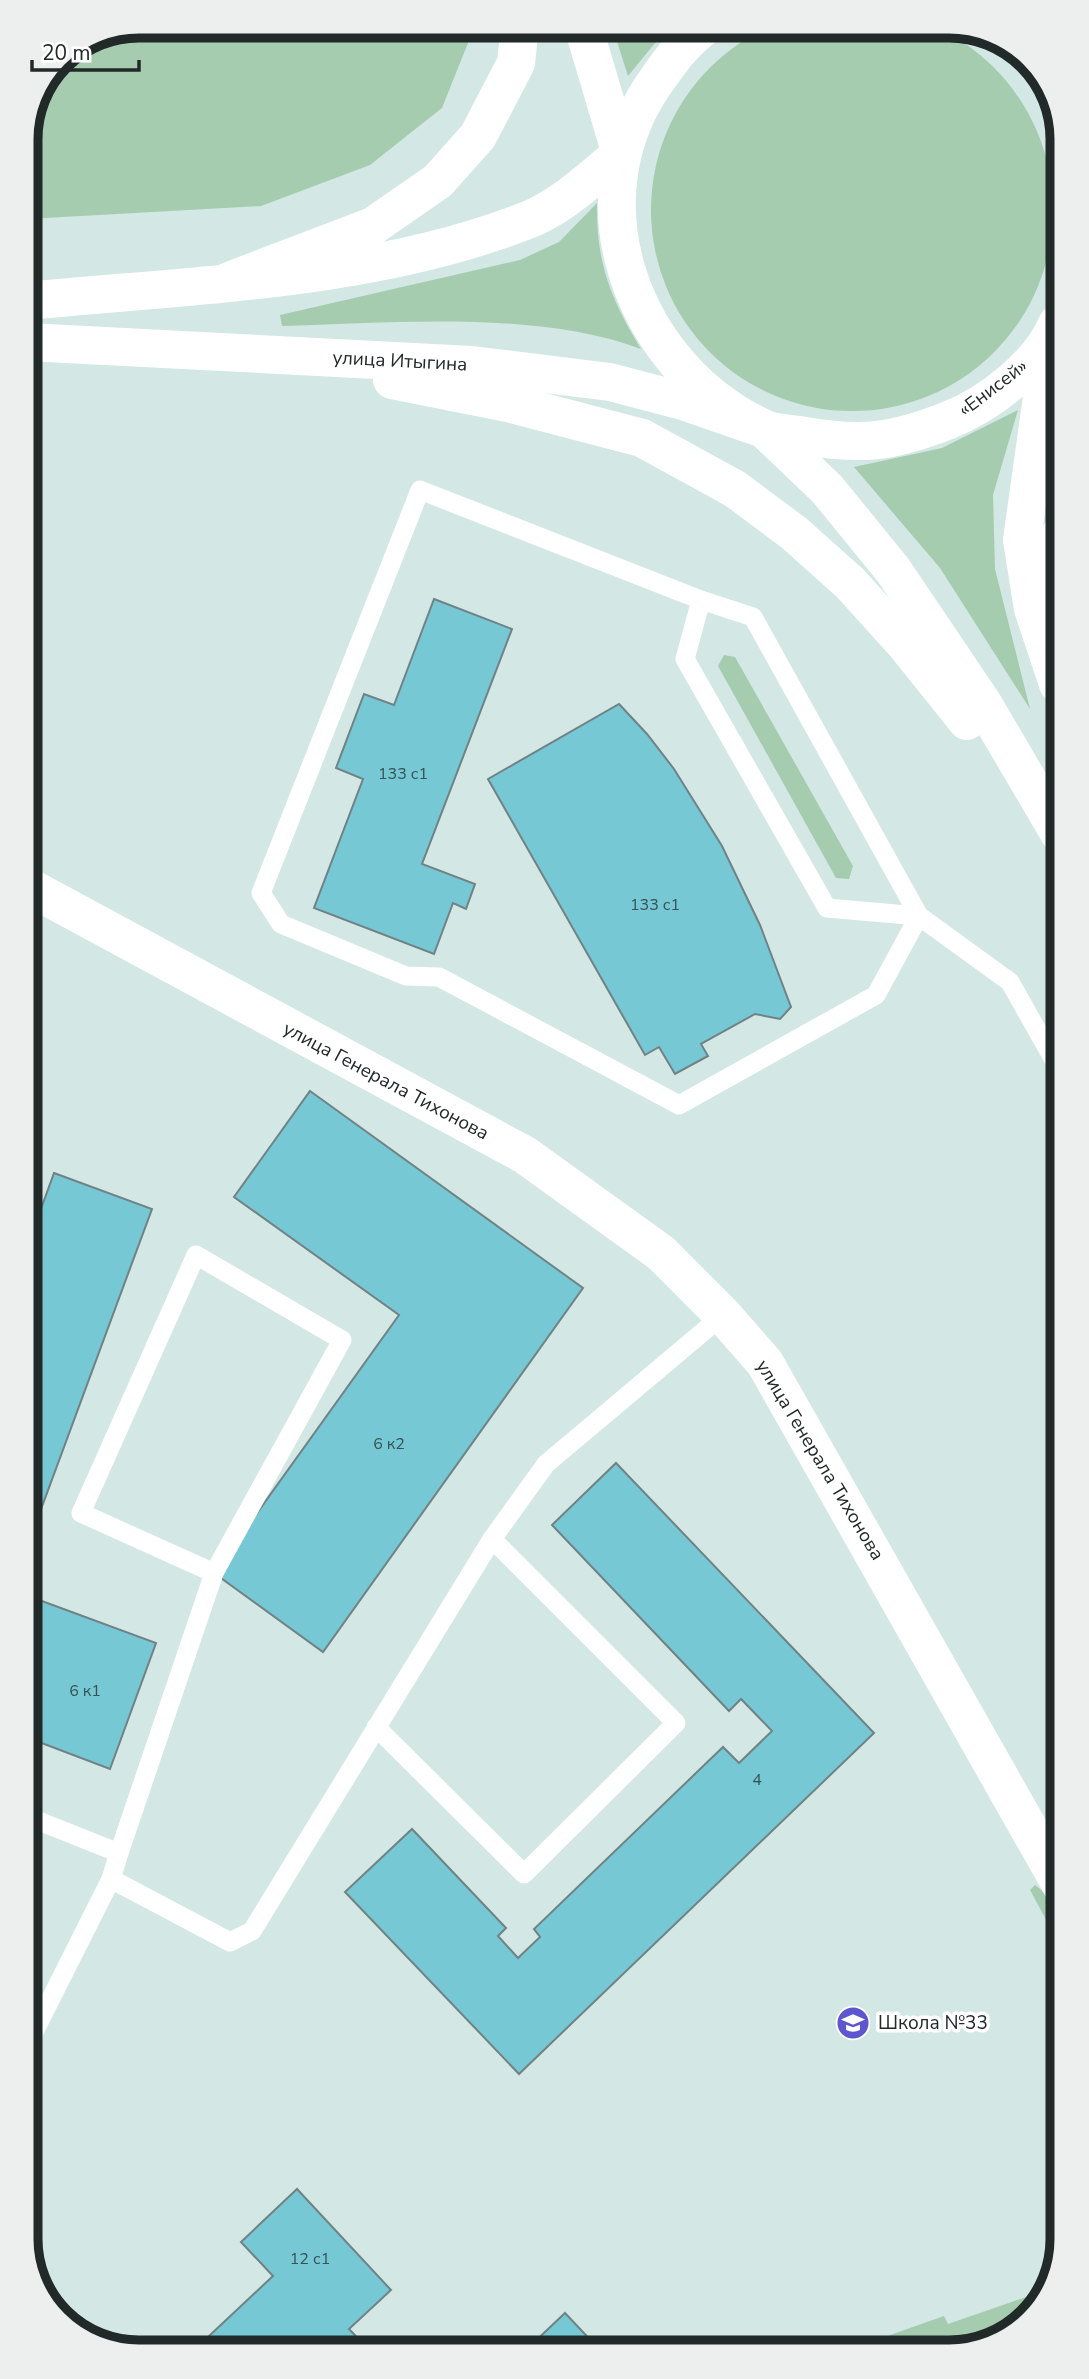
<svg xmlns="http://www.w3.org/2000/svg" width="1089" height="2379" font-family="'Nunito Sans',sans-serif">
  <rect width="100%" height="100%" fill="#d3e7e5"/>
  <g fill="#a6ccb0">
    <circle cx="852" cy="210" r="201"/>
    <polygon points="140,26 469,26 468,43 442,108 370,165 261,206 27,219 26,133 60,59"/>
    <polygon points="612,26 669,26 628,76"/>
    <path d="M 597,203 C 596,262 610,298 641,349 C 536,310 393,323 282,326 L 280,315 L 520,260 L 559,242 Z"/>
    <polygon points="1018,410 993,495 995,569 1030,709 940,568 854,467 942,448"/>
    <polygon points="724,655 735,657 853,866 849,879 836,878 718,666"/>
    <path d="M 1035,1885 C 1057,1901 1062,1923 1062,1949 L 1030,1890 Z"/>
    <polygon points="1046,2290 1040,2308 986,2347 856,2347 944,2316 948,2324"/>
  </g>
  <g fill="#75c8d4" stroke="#718285" stroke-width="2">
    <polygon points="434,599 512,629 422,864 475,884 466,909 453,903 434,954 314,908 363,779 336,768 364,694 394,705"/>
    <polygon points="619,704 647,734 674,769 722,846 760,925 791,1007 780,1019 755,1014 701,1044 708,1056 675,1074 659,1047 645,1055 488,779"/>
    <polygon points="310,1091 583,1288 323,1652 214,1573 399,1315 234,1197"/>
    <polygon points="54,1173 152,1209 30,1539 30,1239"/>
    <polygon points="616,1463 874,1733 519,2074 345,1892 412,1829 506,1928 498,1936 518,1958 540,1937 534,1929 723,1747 739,1763 772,1731 741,1699 729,1711 552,1525"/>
    <polygon points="31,1597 156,1643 110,1769 31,1739"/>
    <polygon points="297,2189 391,2290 349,2329 370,2351 192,2352 273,2276 241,2242"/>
    <polygon points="565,2313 599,2349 526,2350"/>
  </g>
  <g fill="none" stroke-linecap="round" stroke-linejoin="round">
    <g stroke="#fff" stroke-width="19">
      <polyline points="701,600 420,490 261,893 281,924 406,976 439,977 679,1105 876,995 919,916"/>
      <polyline points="919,916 827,908 685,659 701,600 753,617 919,916 1010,982 1059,1069"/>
      <polyline points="492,1539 546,1464 723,1315"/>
      <polyline points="31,1818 119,1853 111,1879 230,1942 252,1931 492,1539 676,1723 524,1874 376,1727"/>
      <polyline points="119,1853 214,1573 342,1340 196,1255 81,1513 214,1573"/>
      <polyline points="32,2036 111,1879"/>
    </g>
    <polyline stroke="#fff" stroke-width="38" points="29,887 525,1155 661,1253 723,1315 765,1363 1062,1887"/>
    <g stroke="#fff" stroke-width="38">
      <path d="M 27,301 C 190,285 371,281 525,221 C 561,208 592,177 621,154"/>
      <polyline points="1050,340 1022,540 1033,609 1058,684"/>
      <polyline points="27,342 472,365 610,382 686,402 764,429 827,489 893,570 982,702 1059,833"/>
      <polyline points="392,380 508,403 642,438 735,489 794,533 850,583 906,645 967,721"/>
      <polyline points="1058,537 1058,558"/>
    </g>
    <g stroke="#fff" stroke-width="38">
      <polyline points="583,26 621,154"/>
      <path d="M 705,26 C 685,41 673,57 659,77 C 569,198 632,367 763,428 C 773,433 788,433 799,435 C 860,446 891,443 949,420 C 989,404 1040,365 1057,324"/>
      <polyline points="229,281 373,226 438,181 478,136 516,63 520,26"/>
    </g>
  </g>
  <defs>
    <symbol id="school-disc" viewBox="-11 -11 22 22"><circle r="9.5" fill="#5d56cf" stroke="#fff"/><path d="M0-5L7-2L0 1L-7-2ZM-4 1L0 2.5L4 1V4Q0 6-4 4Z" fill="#fff"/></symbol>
  </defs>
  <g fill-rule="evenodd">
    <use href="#school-disc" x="834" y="2004" width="38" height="38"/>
  </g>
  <g text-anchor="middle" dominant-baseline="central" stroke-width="7" stroke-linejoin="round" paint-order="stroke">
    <g font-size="16" fill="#375154">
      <text x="403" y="774">133 с1</text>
      <text x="655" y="905">133 с1</text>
      <text x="389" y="1444">6 к2</text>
      <text x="85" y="1691">6 к1</text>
      <text x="757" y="1780">4</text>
      <text x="310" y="2259">12 с1</text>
    </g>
    <g font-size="19" fill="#222929" stroke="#fff">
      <text transform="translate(400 361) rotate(3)">улица Итыгина</text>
      <text transform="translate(993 388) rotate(-37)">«Енисей»</text>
      <text transform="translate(386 1081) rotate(28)">улица Генерала Тихонова</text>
      <text transform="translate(820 1460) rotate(59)">улица Генерала Тихонова</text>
    </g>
    <g font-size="19" fill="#222929" stroke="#fff" text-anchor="start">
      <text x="878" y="2023">Школа №33</text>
    </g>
  </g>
  <path d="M0 0H1089V2379H0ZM139 38H949A101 101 0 0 1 1050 139V2239A101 101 0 0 1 949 2340H139A101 101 0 0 1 38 2239V139A101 101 0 0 1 139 38Z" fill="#edeeee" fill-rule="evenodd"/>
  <path fill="none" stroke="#222929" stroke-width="9" d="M139 38H949A101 101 0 0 1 1050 139V2239A101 101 0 0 1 949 2340H139A101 101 0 0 1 38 2239V139A101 101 0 0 1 139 38Z"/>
  <path d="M32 60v10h107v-10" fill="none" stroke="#222929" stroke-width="3.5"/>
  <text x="42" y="60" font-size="21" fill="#222929" stroke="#ffffff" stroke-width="5" paint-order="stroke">20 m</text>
</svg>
